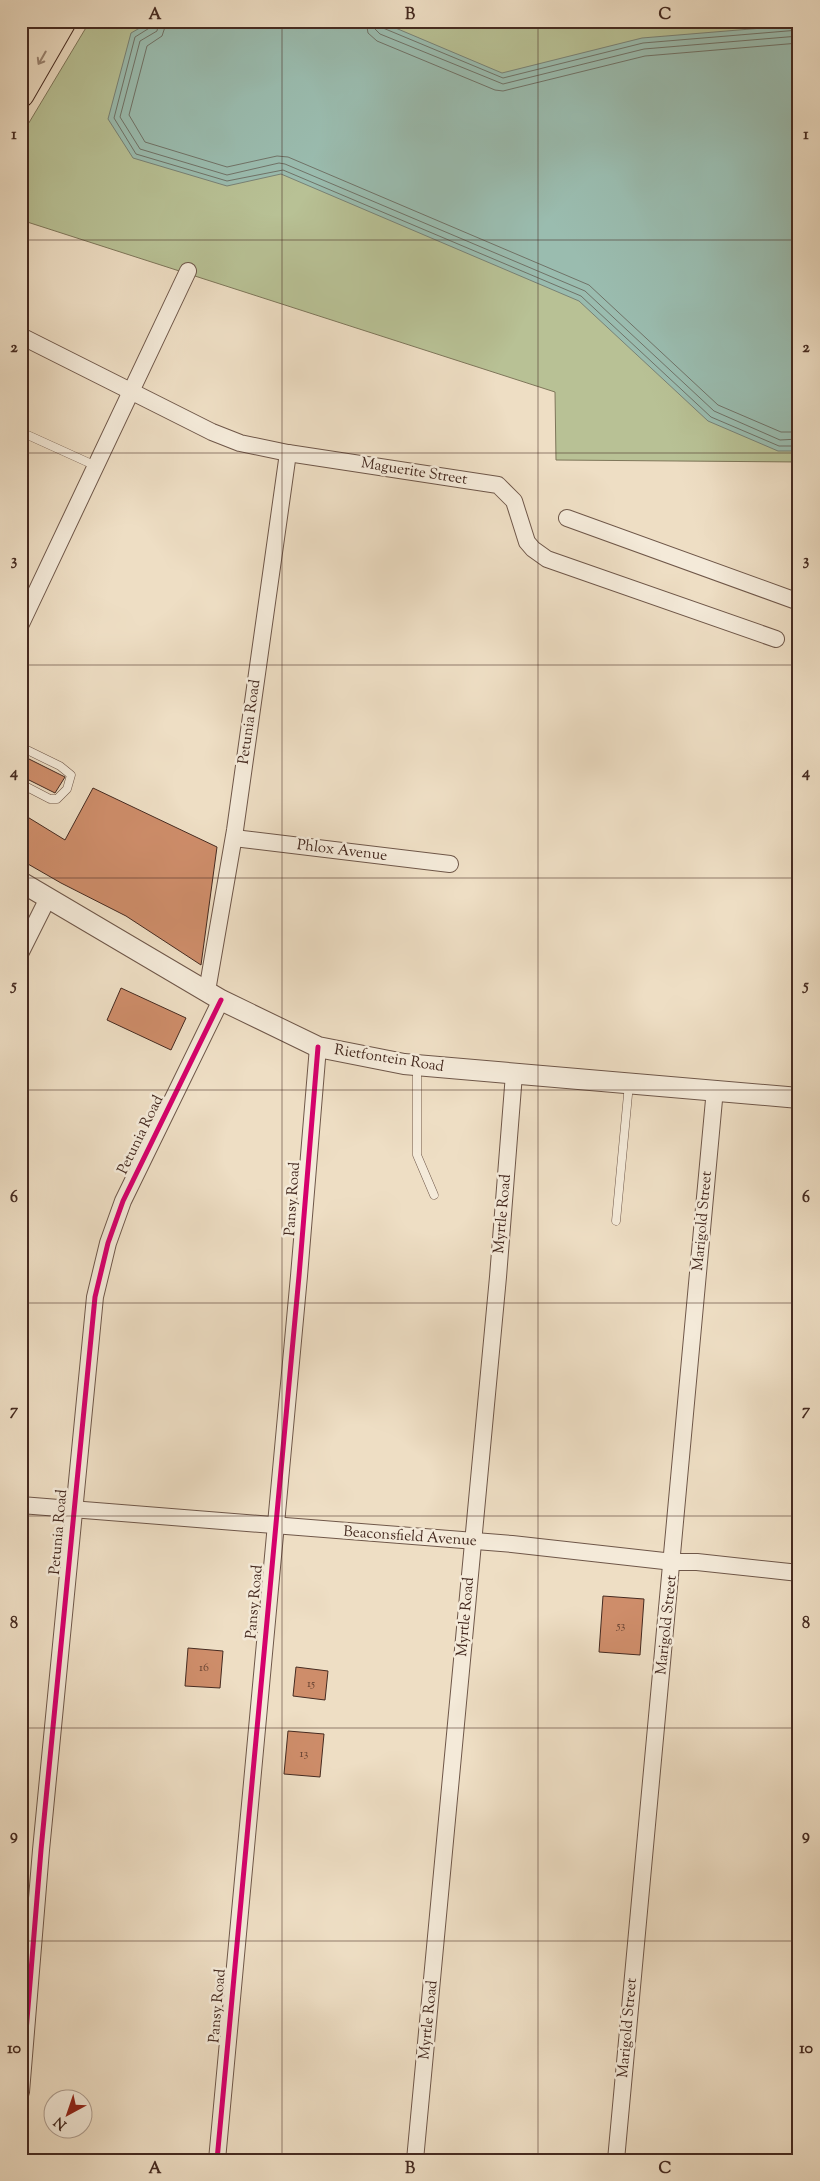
<svg xmlns="http://www.w3.org/2000/svg" width="820" height="2181" font-family="'Sorts Mill Goudy',serif">
  <rect width="100%" height="100%" fill="#eedec4"/>
  <filter id="stains"><feTurbulence type="fractalNoise" baseFrequency=".004" numOctaves="4"/><feColorMatrix values="0 0 0 0 .2 0 0 0 0 .09 0 0 0 0 .02 0 0 0 .5 -.17"/></filter>
  <radialGradient id="worn" r=".72"><stop offset=".6" stop-color="#630" stop-opacity="0"/><stop offset="1" stop-color="#630" stop-opacity=".3"/></radialGradient>
  <polygon fill="#b8c195" stroke="#7e765a" points="90,21 799,21 799,462 556,460 555,392 21,220 21,136"/>
  <polygon fill="#9abcaf" stroke="#788276" points="152,21 379,21 502,73 642,38 799,25 799,451 778,451 708,421 579,301 281,174 227,186 133,158 108,119 131,33"/>
  <g fill="none" stroke-linecap="round" stroke-linejoin="round">
    <g stroke="#707368" stroke-width="1">
      <polyline points="153,21 151,27 135,37 114,118 136,154 227,181 283,170 581,296 711,417 779,446 799,446"/>
      <polyline points="159,21 157,31 140,41 120,117 140,149 227,175 279,163 285,164 585,291 714,411 780,440 799,439"/>
      <polyline points="167,21 162,36 147,46 129,115 145,142 227,167 277,156 288,157 589,285 718,405 781,432 799,432"/>
      <polyline points="366,21 368,33 377,41 495,90 503,91 645,56 799,43"/>
      <polyline points="373,21 375,29 380,34 503,84 644,49 799,36"/>
      <polyline points="380,21 383,28 503,78 643,43 799,30"/>
    </g>
  </g>
  <g fill="#ce8d6a" stroke="#452a20">
    <polygon points="21,755 65,777 55,793 21,776"/>
    <polygon points="93,788 217,847 201,965 126,916 61,883 21,860 21,813 65,840"/>
    <polygon points="121,988 186,1018 171,1050 107,1020"/>
    <polygon points="603,1596 644,1599 640,1655 599,1652"/>
    <polygon points="188,1648 223,1651 220,1688 185,1686"/>
    <polygon points="296,1667 328,1671 325,1700 293,1696"/>
    <polygon points="288,1731 324,1734 320,1777 284,1774"/>
  </g>
  <g fill="none" stroke-linecap="round" stroke-linejoin="round">
    <defs>
      <g id="service">
        <polyline points="21,432 96,466"/>
        <polyline points="21,747 60,766 71,775 67,789 57,799 50,799 25,786"/>
        <polyline points="417,1065 417,1155 434,1195"/>
        <polyline points="616,1221 629,1084"/>
      </g>
      <g id="minor">
        <polyline points="21,336 212,432 240,443 288,453 498,485 514,501 527,542 533,549 547,559 776,639"/>
        <polyline points="567,518 799,602"/>
        <polyline points="21,624 188,271"/>
        <polyline points="234,838 450,864"/>
        <polyline points="21,952 48,898"/>
        <polyline points="207,991 235,830 288,453"/>
        <polyline points="21,1505 512,1544 673,1562 697,1562 799,1573"/>
        <polyline points="21,2092 41,1850 95,1297 108,1243 123,1201 221,1000"/>
        <polyline points="217,2160 299,1276 318,1047"/>
        <polyline points="415,2160 498,1277 514,1074"/>
        <polyline points="616,2160 715,1089"/>
      </g>
      <polyline id="tertiary" points="21,882 221,1000 318,1047 404,1064 799,1098"/>
      <g id="primary">
        <polyline points="21,51 36,21"/>
        <polyline points="21,94 63,21"/>
      </g>
    </defs>
    <use href="#service" stroke="#6f5749" stroke-width="9"/>
    <use href="#minor" stroke="#6f5749" stroke-width="18"/>
    <use href="#tertiary" stroke="#6f5749" stroke-width="22"/>
    <use href="#primary" stroke="#452a20" stroke-width="28"/>
    <use href="#service" stroke="#f4ead9" stroke-width="8"/>
    <use href="#minor" stroke="#f4ead9" stroke-width="16"/>
    <use href="#tertiary" stroke="#f4ead9" stroke-width="20"/>
    <use href="#primary" stroke="#eedec4" stroke-width="26"/>
    <defs>
      <g id="cycleway">
        <polyline points="21,2092 41,1850 95,1297 108,1243 123,1201 221,1000"/>
        <polyline points="217,2160 299,1276 318,1047"/>
      </g>
    </defs>
    <use href="#cycleway" stroke="#f4ead9" stroke-width="8"/>
    <use href="#cycleway" stroke="#d6006c" stroke-width="5"/>
  </g>
  <defs><path id="oneway-shaft" d="M-6 0H5M1.5-3L5.5 0L1.5 3" fill="none" stroke-width="1.6" stroke-linecap="round" stroke-linejoin="round" transform="scale(1.25)"/></defs>
  <use stroke="#9a8472" href="#oneway-shaft" transform="translate(42 58) rotate(120)"/>
  <path fill="none" stroke="#452a20" stroke-width="1" stroke-opacity="0.55" d="M 282,21 L 282,2160M 538,21 L 538,2160M 21,240 L 799,240M 21,453 L 799,453M 21,665 L 799,665M 21,878 L 799,878M 21,1090 L 799,1090M 21,1303 L 799,1303M 21,1516 L 799,1516M 21,1728 L 799,1728M 21,1941 L 799,1941"/>
  <g text-anchor="middle" dominant-baseline="central" stroke-width="5" stroke-linejoin="round" paint-order="stroke">
    <g font-size="12" fill="#674332">
      <text x="621" y="1626">53</text>
      <text x="204" y="1668">16</text>
      <text x="311" y="1684">15</text>
      <text x="304" y="1754">13</text>
    </g>
    <g font-size="15" fill="#452a20" stroke="#f4ead9">
      <text transform="translate(414 472) rotate(9)">Maguerite Street</text>
      <text transform="translate(250 722) rotate(-82)">Petunia Road</text>
      <text transform="translate(342 851) rotate(7)">Phlox Avenue</text>
      <text transform="translate(389 1059) rotate(9)">Rietfontein Road</text>
      <text transform="translate(141 1135) rotate(-64)">Petunia Road</text>
      <text transform="translate(293 1199) rotate(-86)">Pansy Road</text>
      <text transform="translate(503 1214) rotate(-85)">Myrtle Road</text>
      <text transform="translate(703 1221) rotate(-85)">Marigold Street</text>
      <text transform="translate(59 1532) rotate(-85)">Petunia Road</text>
      <text transform="translate(410 1537) rotate(4)">Beaconsfield Avenue</text>
      <text transform="translate(255 1602) rotate(-85)">Pansy Road</text>
      <text transform="translate(466 1617) rotate(-85)">Myrtle Road</text>
      <text transform="translate(667 1625) rotate(-84)">Marigold Street</text>
      <text transform="translate(218 2006) rotate(-85)">Pansy Road</text>
      <text transform="translate(429 2020) rotate(-84)">Myrtle Road</text>
      <text transform="translate(628 2028) rotate(-85)">Marigold Street</text>
    </g>
  </g>
  <rect width="820" height="2181" fill="none" stroke="#eedec4" stroke-width="55"/>
  <g transform="translate(68 2114) rotate(220)"><circle r="24" fill="#f4ead9" stroke="#ae9d8f"/>
  <path d="M0-4L9 19L0 12L-9 19Z" fill="#8f2418"/>
  <text y="-8" font-size="14" font-weight="bold" text-anchor="middle" fill="#452a20">N</text>
  </g>
  <rect x="28" y="28" width="764" height="2126" fill="none" stroke="#452a20" stroke-width="2"/>
  <g font-size="16" text-anchor="middle" font-weight="bold" fill="#452a20">
    <text x="155" y="19">A</text>
    <text x="410" y="19">B</text>
    <text x="665" y="19">C</text>
    <text x="14" y="139">1</text>
    <text x="806" y="139">1</text>
    <text x="14" y="352">2</text>
    <text x="806" y="352">2</text>
    <text x="14" y="565">3</text>
    <text x="806" y="565">3</text>
    <text x="14" y="777">4</text>
    <text x="806" y="777">4</text>
    <text x="14" y="990">5</text>
    <text x="806" y="990">5</text>
    <text x="14" y="1202">6</text>
    <text x="806" y="1202">6</text>
    <text x="14" y="1415">7</text>
    <text x="806" y="1415">7</text>
    <text x="14" y="1628">8</text>
    <text x="806" y="1628">8</text>
    <text x="14" y="1840">9</text>
    <text x="806" y="1840">9</text>
    <text x="14" y="2053">10</text>
    <text x="806" y="2053">10</text>
    <text x="155" y="2173">A</text>
    <text x="410" y="2173">B</text>
    <text x="665" y="2173">C</text>
  </g>
  <rect width="100%" height="100%" filter="url(#stains)"/>
  <rect width="100%" height="100%" fill="url(#worn)"/>
</svg>
